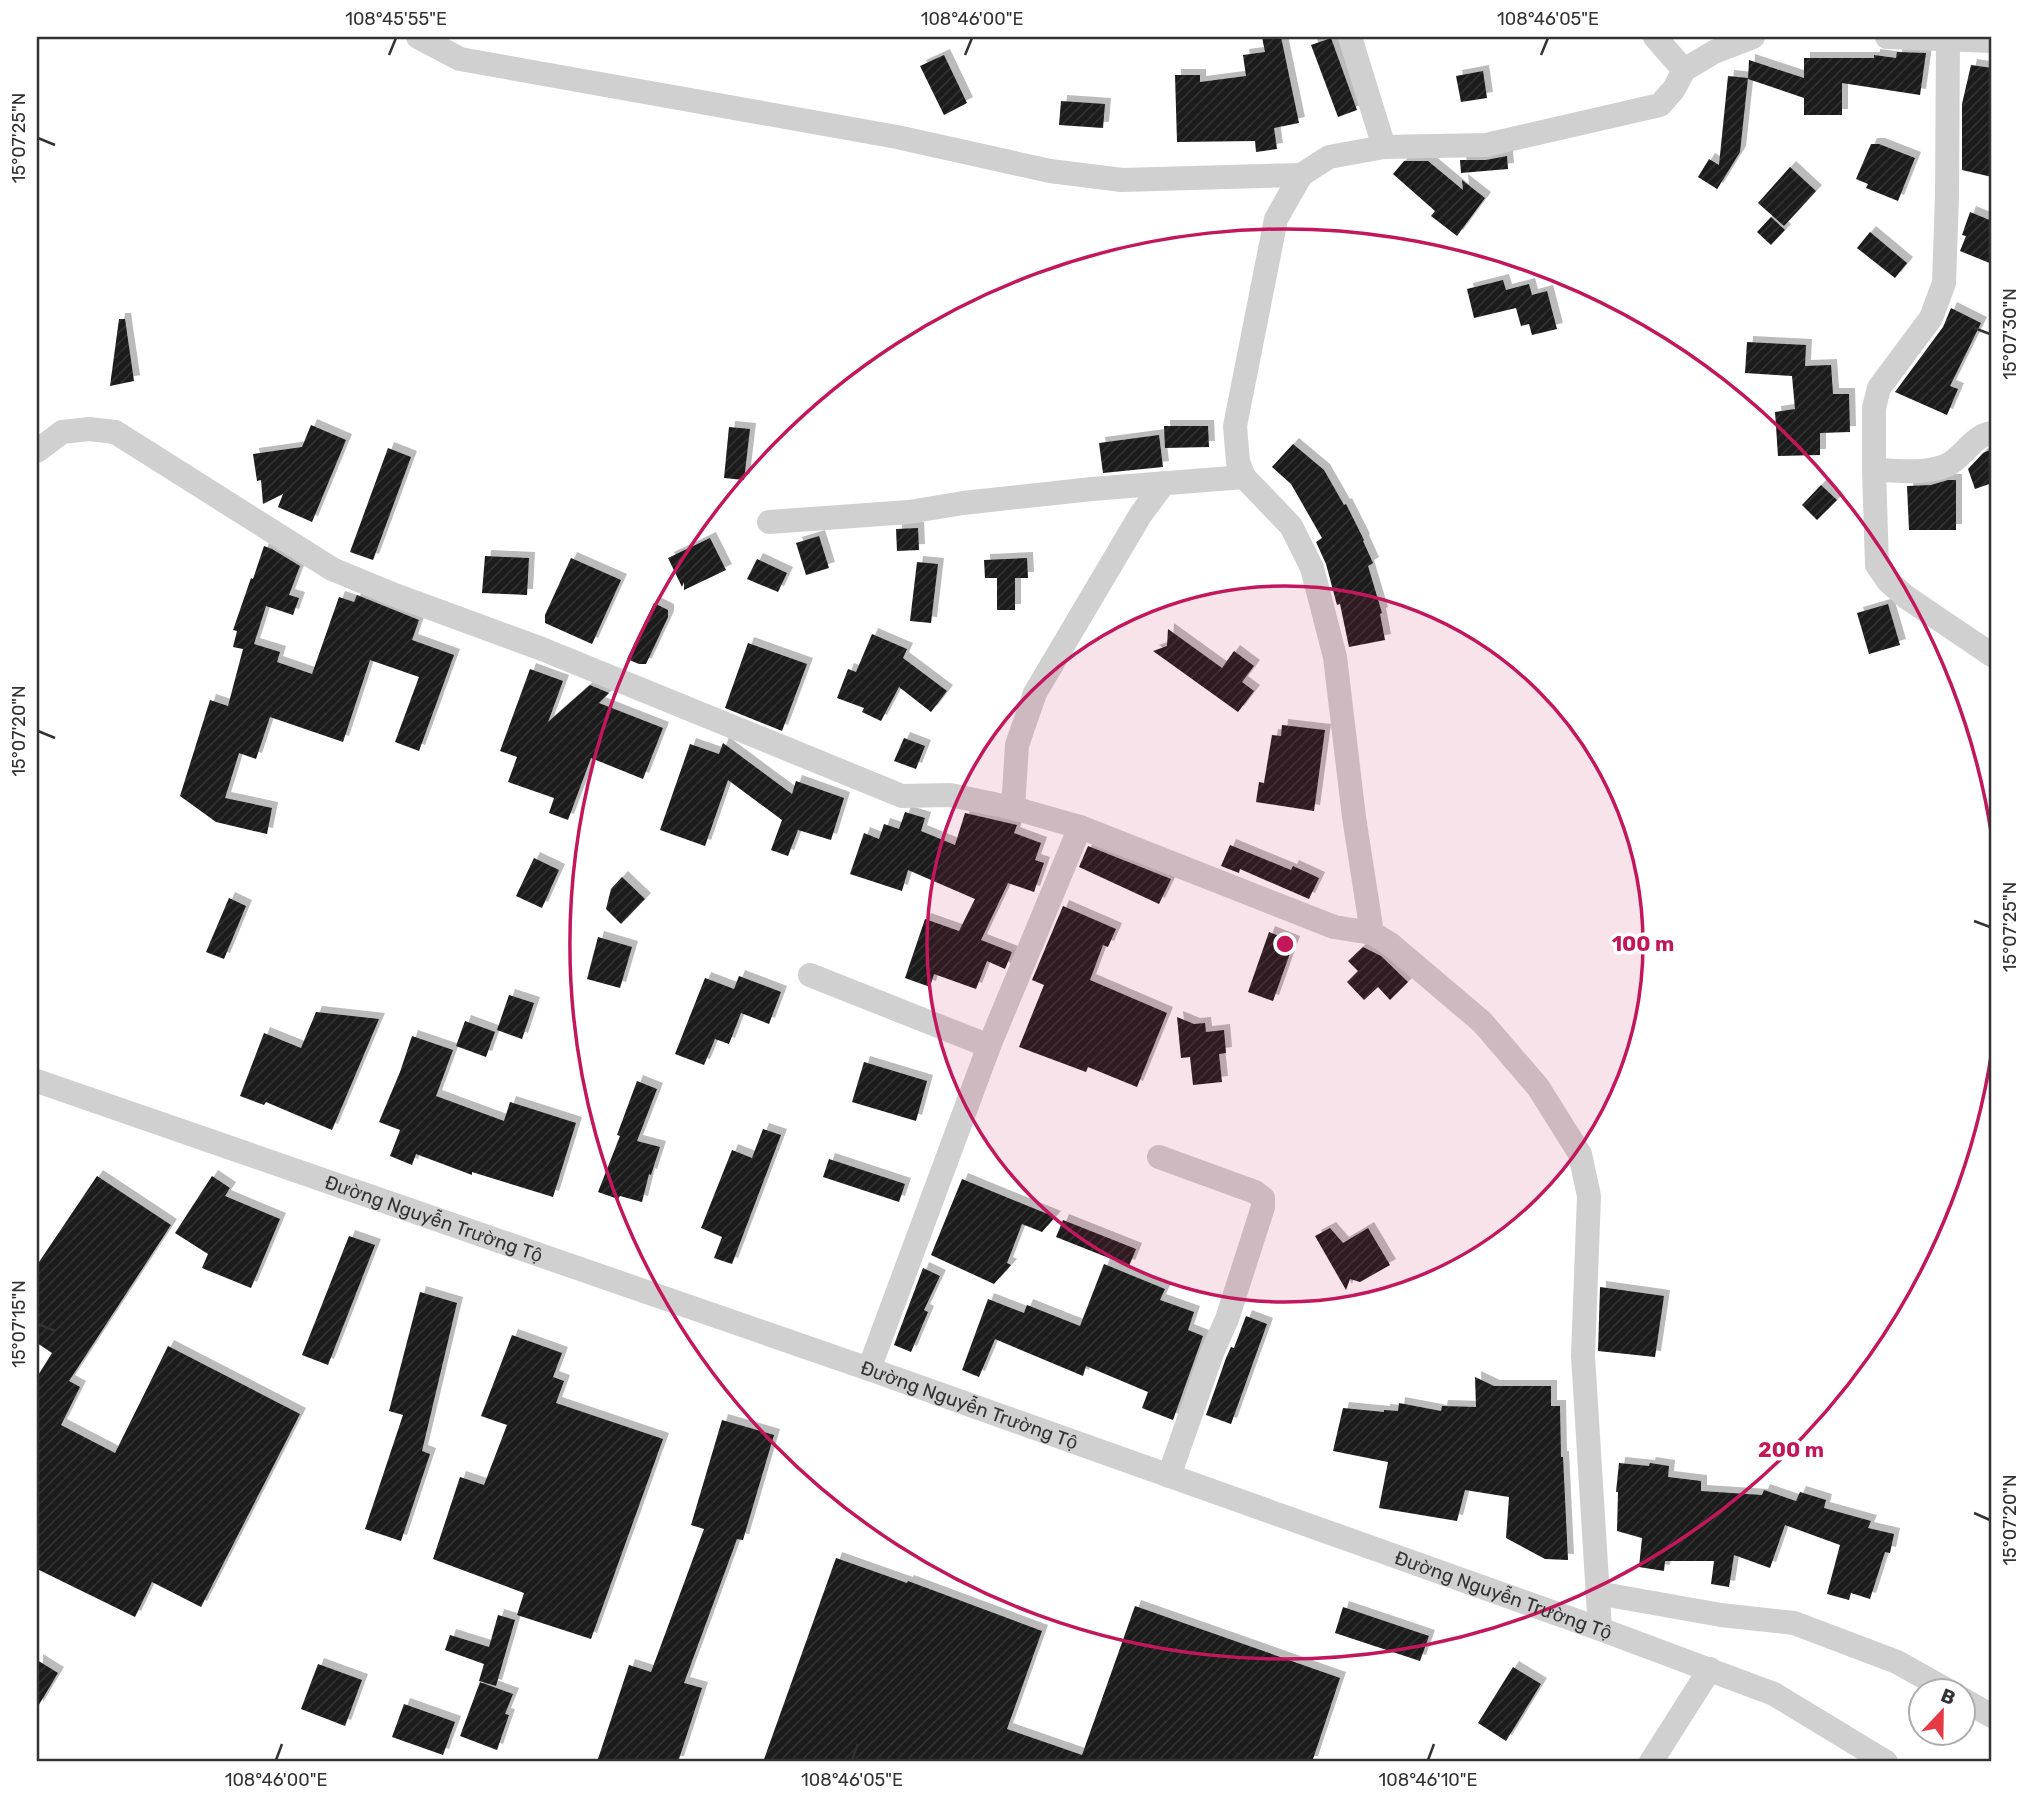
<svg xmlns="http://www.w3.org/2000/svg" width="2029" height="1799" font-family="Rubik,sans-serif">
  <defs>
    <pattern id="building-hatch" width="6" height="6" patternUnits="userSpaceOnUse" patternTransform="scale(1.75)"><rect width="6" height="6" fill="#1a1a1a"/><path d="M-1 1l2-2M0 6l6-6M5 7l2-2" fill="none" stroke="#333"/></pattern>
    <filter id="shadow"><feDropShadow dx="6" dy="-6" stdDeviation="0" flood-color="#0004"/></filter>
  </defs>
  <rect width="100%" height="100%" fill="#fff"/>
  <g fill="url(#building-hatch)" filter="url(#shadow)">
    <polygon points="1262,37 1281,37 1299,123 1274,128 1277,149 1256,152 1255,141 1177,142 1175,75 1200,75 1200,82 1246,76 1243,55 1265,52"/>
    <polygon points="1331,38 1357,110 1338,117 1311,45"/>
    <polygon points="1897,52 1926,53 1920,95 1842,83 1842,115 1804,115 1804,98 1748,79 1749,60 1804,78 1804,58 1874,58 1874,55 1896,58"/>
    <polygon points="944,55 967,103 944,115 920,66"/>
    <polygon points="1971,65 1992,68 1992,177 1962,170 1962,104"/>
    <polygon points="1483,71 1487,98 1461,102 1456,76"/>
    <polygon points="1728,76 1748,78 1740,152 1716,191 1717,189 1698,177 1709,159 1719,165"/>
    <polygon points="1061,101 1105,104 1103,128 1059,125"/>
    <polygon points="1871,144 1879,144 1915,158 1898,201 1866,188 1868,184 1856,179"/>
    <polygon points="1507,156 1508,169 1461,173 1460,160 1486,160"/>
    <polygon points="1404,161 1428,161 1463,190 1462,180 1485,198 1457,236 1431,216 1435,211 1393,174"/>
    <polygon points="1790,167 1816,191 1784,226 1758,203"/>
    <polygon points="1970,212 1992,221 1992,264 1960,251 1966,236 1962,235"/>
    <polygon points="1771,217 1785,230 1771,245 1757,232"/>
    <polygon points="1870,232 1907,263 1895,278 1857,248"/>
    <polygon points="1503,280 1506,290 1529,284 1532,295 1547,291 1557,329 1532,335 1529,324 1521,326 1516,308 1474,318 1467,289"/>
    <polygon points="1951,308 1981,323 1950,386 1958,389 1947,415 1895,392 1943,327"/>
    <polygon points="119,319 125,319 134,381 110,386"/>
    <polygon points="1747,342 1806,345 1805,366 1831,365 1833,394 1849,394 1850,432 1820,433 1820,455 1778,456 1775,412 1795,409 1792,376 1745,373"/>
    <polygon points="311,425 346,440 312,522 278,507 283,494 263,504 261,480 257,481 253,454 302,447"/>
    <polygon points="1164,426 1208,426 1209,447 1165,448"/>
    <polygon points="729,427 750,429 744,480 724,478"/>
    <polygon points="1159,435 1163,467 1103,473 1099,443"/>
    <polygon points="1293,444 1324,470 1344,505 1346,504 1364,540 1363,541 1373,563 1368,566 1382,613 1380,614 1385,640 1349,647 1340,604 1337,605 1326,564 1316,542 1322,538 1291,484 1272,467"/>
    <polygon points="388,448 411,457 373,560 350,552"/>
    <polygon points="1992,449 1992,483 1975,489 1968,469 1983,453"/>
    <polygon points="1948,480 1956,480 1956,530 1909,530 1907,486 1931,485"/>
    <polygon points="1821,485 1837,500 1817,520 1802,505"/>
    <polygon points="918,528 919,550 897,551 896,529"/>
    <polygon points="819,536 829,568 806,575 796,543"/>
    <polygon points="710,538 726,570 684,590 684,582 682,587 668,558"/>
    <polygon points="264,546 272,549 300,566 289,595 299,598 293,615 266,606 254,644 280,652 277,662 312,674 339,597 354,602 357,595 419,620 412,640 454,655 419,751 395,742 419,677 370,660 343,742 270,717 256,759 239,753 225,798 272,808 267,834 216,822 180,796 210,700 228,706 243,649 233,647 237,631 233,630 251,578 253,579"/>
    <polygon points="485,556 529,558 527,595 482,593"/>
    <polygon points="571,558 621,580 592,644 545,623 545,615"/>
    <polygon points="1027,558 1028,578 1015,578 1015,610 997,610 997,578 985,578 984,560"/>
    <polygon points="757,559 787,573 778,592 747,579"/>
    <polygon points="917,562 938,564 931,623 910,621"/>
    <polygon points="654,603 668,610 668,617 646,664 639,664 627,659"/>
    <polygon points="1888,604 1900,645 1869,654 1857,613"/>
    <polygon points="1168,629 1222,668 1234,651 1254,666 1242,682 1254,691 1238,712 1153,651 1167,646"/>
    <polygon points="872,634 907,649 903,658 947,691 931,712 899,687 881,721 862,712 864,708 837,698 848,669 856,672"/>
    <polygon points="748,643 807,664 782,731 725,708"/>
    <polygon points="530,669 563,681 548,722 590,685 609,693 599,703 663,728 643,779 591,758 568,820 549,813 554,798 508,782 517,757 500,751"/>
    <polygon points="1282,725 1325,730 1314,811 1256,802 1259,782 1264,783 1272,735 1281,736"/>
    <polygon points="904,738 925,746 916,769 894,761"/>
    <polygon points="723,743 792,794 796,781 844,798 831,840 798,830 788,856 771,850 782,820 728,780 705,846 660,830 690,744 719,754"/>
    <polygon points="905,812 925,818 921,831 955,845 965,813 1017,825 1014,833 1041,843 1035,860 1044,863 1034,892 1008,883 981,940 1012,952 1005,969 987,961 976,989 934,974 930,987 905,978 925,919 959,931 975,899 908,870 902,891 850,874 864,833 879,839 884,824 899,829"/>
    <polygon points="1230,845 1291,870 1293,866 1319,878 1309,899 1240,869 1239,873 1221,866"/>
    <polygon points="1088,846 1171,879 1159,904 1079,867"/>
    <polygon points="534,858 559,870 542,908 516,896"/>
    <polygon points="622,877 645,899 621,924 606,909 611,889"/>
    <polygon points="229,898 246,906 224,959 206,952"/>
    <polygon points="1063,906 1116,929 1108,947 1103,945 1090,980 1167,1013 1137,1087 1088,1067 1086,1072 1019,1047 1044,985 1032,980"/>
    <polygon points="1269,932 1294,942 1273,1001 1248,992"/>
    <polygon points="598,937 632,947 620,988 587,979"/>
    <polygon points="1363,947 1381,956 1408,982 1390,1000 1378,987 1364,1000 1347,982 1358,971 1348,961"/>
    <polygon points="739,976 781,992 769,1024 741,1013 729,1044 715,1039 704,1065 675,1054 705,978 734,989"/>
    <polygon points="509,995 534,1003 522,1039 497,1030"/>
    <polygon points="316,1012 379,1019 332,1130 266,1102 264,1105 240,1096 264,1033 301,1048"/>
    <polygon points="1177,1017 1194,1024 1205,1023 1206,1032 1224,1030 1226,1053 1219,1054 1222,1082 1193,1085 1190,1057 1181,1058"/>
    <polygon points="465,1021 495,1032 486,1057 456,1046"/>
    <polygon points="412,1036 453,1050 436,1096 504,1121 510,1102 576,1123 553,1197 472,1172 472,1175 416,1154 412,1165 390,1156 400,1130 379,1122 400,1072"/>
    <polygon points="864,1062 927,1081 916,1121 852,1102"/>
    <polygon points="637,1081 657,1089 637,1141 660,1147 651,1175 649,1174 642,1202 620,1196 618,1199 598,1192 620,1136 617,1135"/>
    <polygon points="763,1129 781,1135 732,1264 714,1258 722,1237 701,1228 732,1150 752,1158"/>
    <polygon points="829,1159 905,1184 899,1202 823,1177"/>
    <polygon points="97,1176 171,1225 69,1381 80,1387 61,1425 115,1453 168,1346 300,1414 201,1607 152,1582 135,1617 37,1569 37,1377 52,1353 37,1343 37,1265"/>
    <polygon points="212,1176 230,1188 225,1196 280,1219 251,1288 202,1268 208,1254 175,1233"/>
    <polygon points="962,1179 1055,1217 1042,1232 1022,1224 1007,1263 1011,1265 994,1284 931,1255"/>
    <polygon points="1063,1220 1136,1249 1129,1266 1056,1237"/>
    <polygon points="1330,1228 1343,1243 1368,1228 1390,1265 1360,1282 1350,1279 1346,1290 1315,1236"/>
    <polygon points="349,1236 375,1245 328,1365 302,1355"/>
    <polygon points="1104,1264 1165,1289 1160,1300 1194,1312 1188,1330 1203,1336 1173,1420 1142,1408 1148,1392 1086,1366 1083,1376 995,1339 979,1377 962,1370 988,1299 1024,1313 1027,1305 1080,1326"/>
    <polygon points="923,1268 940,1276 924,1310 928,1312 911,1352 894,1345"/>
    <polygon points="1600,1287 1664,1296 1655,1357 1598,1351"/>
    <polygon points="420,1292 457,1303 422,1451 430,1454 401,1541 365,1529 403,1415 389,1411"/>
    <polygon points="1246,1316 1267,1324 1231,1424 1206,1415 1226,1358 1231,1347 1234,1348"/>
    <polygon points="512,1335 562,1353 553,1377 564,1381 556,1403 663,1439 591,1639 517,1615 524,1593 433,1559 460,1477 484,1485 507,1425 481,1416"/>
    <polygon points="1475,1377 1494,1386 1551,1386 1551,1406 1560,1406 1561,1457 1563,1457 1568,1560 1545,1559 1506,1538 1509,1497 1465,1490 1457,1521 1379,1508 1388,1462 1333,1451 1343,1408 1384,1412 1384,1410 1398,1411 1399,1403 1441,1411 1442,1406 1476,1407"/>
    <polygon points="722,1420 774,1435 743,1540 737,1539 684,1683 702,1688 678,1762 597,1762 629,1665 651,1672 704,1529 691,1525"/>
    <polygon points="1619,1463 1649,1466 1650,1463 1669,1466 1668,1477 1701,1481 1701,1491 1762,1495 1764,1490 1796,1501 1800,1492 1826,1500 1824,1508 1871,1521 1868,1528 1894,1534 1890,1553 1885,1552 1870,1599 1851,1593 1849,1600 1827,1594 1840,1545 1785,1525 1770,1568 1734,1555 1729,1587 1711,1584 1714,1561 1665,1561 1664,1571 1639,1567 1642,1538 1617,1531 1618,1492 1616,1492"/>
    <polygon points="836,1558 907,1583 908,1581 1042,1631 1007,1729 1082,1755 1135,1606 1340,1678 1312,1762 763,1762"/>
    <polygon points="1343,1607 1429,1636 1420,1661 1335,1633"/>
    <polygon points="498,1615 515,1620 496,1686 479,1681 484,1664 445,1650 450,1635 489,1647"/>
    <polygon points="37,1660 58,1673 37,1708"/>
    <polygon points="318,1664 362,1680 345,1726 301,1709"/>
    <polygon points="1513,1667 1541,1684 1506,1741 1478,1723"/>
    <polygon points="480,1682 513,1694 505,1714 509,1715 497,1750 460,1736"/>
    <polygon points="404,1704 455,1722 443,1755 392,1737"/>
  </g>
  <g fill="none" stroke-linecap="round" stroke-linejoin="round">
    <g stroke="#d0d0d0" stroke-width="24">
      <polyline points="418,37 460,59 897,137 1050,171 1122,180 1301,175"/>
      <polyline points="1350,37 1384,147"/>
      <polyline points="1655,37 1684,70"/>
      <polyline points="1887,37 1992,41"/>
      <polyline points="1948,39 1947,196 1944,283 1931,318 1879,388 1874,408 1874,470 1877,565 1888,581 1906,597 1992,655"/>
      <polyline points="37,451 62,432 89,429 115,432 332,569 395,595 542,649 902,796 950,795 1013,808 1080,827 1334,927 1372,933"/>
      <path d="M 1874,470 C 1898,470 1924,475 1947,465 C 1963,458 1973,435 1992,433"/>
      <polyline points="769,522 909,512 963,503 1092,489 1244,477"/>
      <polyline points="1013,808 1017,745 1035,693 1141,514 1164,483"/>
      <polyline points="810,975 989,1046"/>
      <path id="s1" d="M 37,1081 L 869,1369 L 1600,1629 L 1774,1694 L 1886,1762"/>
      <polyline points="1159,1157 1255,1192 1263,1198 1263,1207 1227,1319 1212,1353 1169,1476"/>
      <polyline points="869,1369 989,1046 1080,827"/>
      <polyline points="1597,1593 1721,1615 1794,1623 1897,1662 1947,1690"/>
      <polyline points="1600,1629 1583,1356 1589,1196 1580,1154 1538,1087 1482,1022 1390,944 1372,933 1354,817 1335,657 1312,568 1291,526 1244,477 1238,462 1235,426 1276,219 1301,175 1329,157 1384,147 1486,145 1660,105 1674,89 1684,70 1714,52 1753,37"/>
      <polyline points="1962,1699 1992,1716"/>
      <polyline points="1651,1762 1710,1669"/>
    </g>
  </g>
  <path fill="none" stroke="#333" stroke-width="2.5" d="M 389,55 L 396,38M 965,55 L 972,38M 1541,55 L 1548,38M 38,138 L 55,145M 1974,328 L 1990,334M 38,731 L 55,738M 1974,921 L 1990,927M 38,1324 L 55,1331M 1974,1513 L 1990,1520M 276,1760 L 282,1744M 852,1760 L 858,1744M 1428,1760 L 1434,1744"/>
  <circle cx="1285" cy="944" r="358" fill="#c2185b" fill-opacity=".12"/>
  <g fill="none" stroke="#c2185b" stroke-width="3.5">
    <circle cx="1285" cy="944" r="358"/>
    <path d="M1992 1050A715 715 0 1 1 1992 838"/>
  </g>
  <g text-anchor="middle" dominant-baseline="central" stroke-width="7" stroke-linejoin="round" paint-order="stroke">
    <g font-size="19" fill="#333" stroke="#fff">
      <text stroke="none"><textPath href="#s1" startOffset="420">Đường Nguyễn Trường Tộ</textPath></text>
      <text stroke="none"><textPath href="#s1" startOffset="987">Đường Nguyễn Trường Tộ</textPath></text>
      <text stroke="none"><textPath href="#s1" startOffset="1554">Đường Nguyễn Trường Tộ</textPath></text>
    </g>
  </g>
  <circle cx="1285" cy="944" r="10" fill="#c2185b" stroke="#fff" stroke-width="3.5"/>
  <g font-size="21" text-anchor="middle" font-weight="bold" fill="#c2185b" stroke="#fff" stroke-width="7" stroke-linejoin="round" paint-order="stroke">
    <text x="1643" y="951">100 m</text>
    <text x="1791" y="1457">200 m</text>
  </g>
  <rect width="2029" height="1799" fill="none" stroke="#ffffff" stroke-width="77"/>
  <g transform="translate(1942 1712) rotate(22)"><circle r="33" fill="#ffffff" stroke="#adadad" stroke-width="2"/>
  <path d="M0-5L12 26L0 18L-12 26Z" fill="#e63946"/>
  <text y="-10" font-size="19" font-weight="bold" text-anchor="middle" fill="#333333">B</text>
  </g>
  <rect x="38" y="38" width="1952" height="1722" fill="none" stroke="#333" stroke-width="2.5"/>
  <g font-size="18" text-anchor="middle" fill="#333">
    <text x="396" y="25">108°45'55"E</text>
    <text x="972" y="25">108°46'00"E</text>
    <text x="1548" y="25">108°46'05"E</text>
    <text transform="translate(19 138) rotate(-90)" y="6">15°07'25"N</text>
    <text transform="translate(2010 334) rotate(-90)" y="6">15°07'30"N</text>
    <text transform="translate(19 731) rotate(-90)" y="6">15°07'20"N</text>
    <text transform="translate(2010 927) rotate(-90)" y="6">15°07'25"N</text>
    <text transform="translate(19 1324) rotate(-90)" y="6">15°07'15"N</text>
    <text transform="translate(2010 1520) rotate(-90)" y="6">15°07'20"N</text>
    <text x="276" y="1786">108°46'00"E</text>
    <text x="852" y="1786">108°46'05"E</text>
    <text x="1428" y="1786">108°46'10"E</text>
  </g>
</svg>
